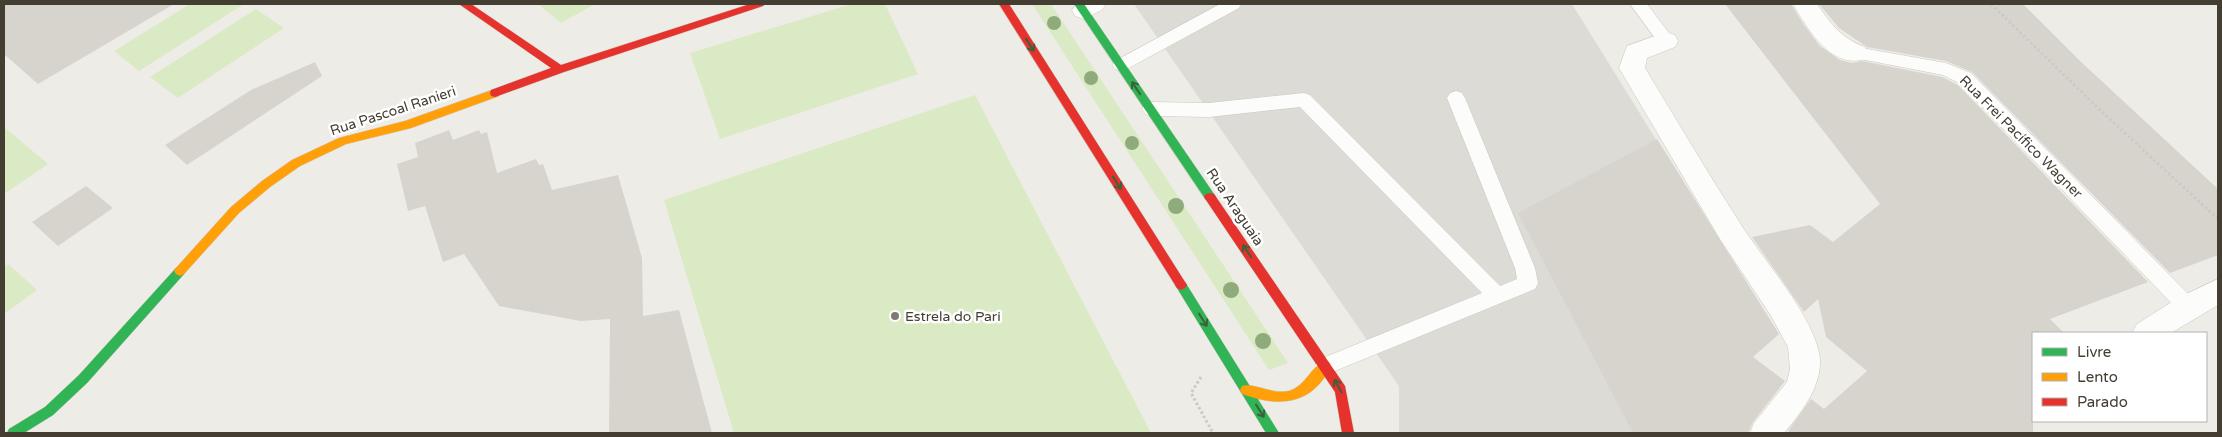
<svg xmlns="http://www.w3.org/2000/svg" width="2222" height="437" font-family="'Varela Round',sans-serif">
  <rect width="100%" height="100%" fill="#eeece6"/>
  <g fill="#daeac4">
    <polygon points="190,4 244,4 139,71 114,51"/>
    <polygon points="538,4 595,4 561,23"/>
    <polygon points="852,4 885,4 918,74 720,139 690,53"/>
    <polygon points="1032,4 1051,4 1288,363 1269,370"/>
    <polygon points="256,9 284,28 178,98 150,77"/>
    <polygon points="975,95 1151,433 734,433 664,200"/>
    <polygon points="4,127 48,164 4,194"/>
    <polygon points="8,264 37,290 4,314 4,267"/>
  </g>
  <polygon fill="#dddbd6" points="1134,4 1572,4 1777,335 1631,433 1399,433 1399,386"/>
  <g fill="#d7d4ce">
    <polygon points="4,4 174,4 38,84 4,54"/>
    <polygon points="1725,4 1791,4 1804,25 1820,46 1840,60 1852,63 1862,61 1942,77 1958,85 2148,282 2050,319 2064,333 2033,333 2033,433 1791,433 1788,431 1811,399 1824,409 1867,371 1826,337 1818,299 1804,312 1752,237 1810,225 1833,242 1880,204"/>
    <polygon points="1819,4 2023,4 2079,60 2218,189 2218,255 2170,273 1972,72 1946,61 1867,47 1839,28"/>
    <polygon points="315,62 322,76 187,165 165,145 251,90"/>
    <polygon points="449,130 453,140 479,130 481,134 487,132 497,173 536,159 539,165 543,164 552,190 618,175 642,258 643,316 679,310 712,433 609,433 610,319 581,321 499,306 464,254 443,262 425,206 408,211 397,164 418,157 415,143"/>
    <polygon points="1657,139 1779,334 1753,357 1785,381 1753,422 1748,433 1633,433 1518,213"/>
    <polygon points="86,186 113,208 58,246 32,222"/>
  </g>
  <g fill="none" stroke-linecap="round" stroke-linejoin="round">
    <defs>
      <g id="lane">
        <polygon points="1220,4 1241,4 1239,8 1127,69 1121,71 1115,69 1112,65 1115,61"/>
        <polygon points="1630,4 1647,4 1672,37 1674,41 1672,45 1666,47 1660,45"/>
        <polygon points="1856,47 1946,63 1971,73 2195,301 2198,307 2195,313 2188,315 2181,313 1959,83 1943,75 1850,57 1848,53 1850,49"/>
        <polygon points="1456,91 1462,93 1465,98 1535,268 1538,283 1535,289 1325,375 1318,372 1315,366 1318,360 1482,293 1300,107 1209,117 1151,116 1145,114 1142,109 1145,104 1151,102 1209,103 1304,93 1310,95 1500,286 1517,279 1515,268 1447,98 1450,93"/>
      </g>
      <g id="street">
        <polygon points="1076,4 1106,4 1102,10 1084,19 1075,16 1072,10"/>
        <path d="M 1793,4 L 1817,4 C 1830,23 1842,39 1865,47 L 1868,53 L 1865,59 C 1831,70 1807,28 1793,4 Z"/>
        <path d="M 1666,32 L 1675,35 L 1678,41 L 1675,47 L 1647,58 L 1645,68 C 1676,119 1707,172 1740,223 C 1761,257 1818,321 1820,360 C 1821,388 1801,413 1784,433 L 1750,433 L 1754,423 L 1787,382 L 1790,369 L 1788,347 L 1770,314 L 1720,239 L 1619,68 L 1627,46 Z"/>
        <polygon points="2218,279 2218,305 2171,333 2132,333 2137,324 2178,298"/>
      </g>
      <g id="fast">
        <polygon points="1074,4 1084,4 1214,194 1216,197 1214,200 1206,200"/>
        <polygon points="180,266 184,268 186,271 184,274 87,383 53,415 24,433 7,433 9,429 45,407 79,375 176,268"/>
        <polygon points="1181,280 1185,282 1279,433 1266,433 1177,288 1175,285 1177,282"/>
      </g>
      <g id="slow">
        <polygon points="495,89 499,90 500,93 499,96 411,128 346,144 300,166 270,187 239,213 184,274 180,276 176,274 174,271 176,268 231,207 262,181 292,160 339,138 405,121"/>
        <path d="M 1325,361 L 1329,362 L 1331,366 C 1312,406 1278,407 1242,394 L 1240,390 L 1242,386 C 1252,382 1273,395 1289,391 C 1306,386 1311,366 1325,361 Z"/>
      </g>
      <g id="jam">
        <polygon points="459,4 471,4 561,65 750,4 765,4 763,6 564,72 495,97 491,96 490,93 491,90 551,68"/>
        <polygon points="999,4 1009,4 1185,282 1187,285 1185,288 1181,290 1177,288"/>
        <polygon points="1210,193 1214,194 1345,386 1354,433 1342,433 1335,392 1206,200 1204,197 1206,194"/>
      </g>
    </defs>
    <use href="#lane" stroke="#cac8c2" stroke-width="1"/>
    <use href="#street" stroke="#cac8c2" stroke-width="1"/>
    <use href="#fast" stroke="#cdc9bd" stroke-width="1"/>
    <use href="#slow" stroke="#cdc9bd" stroke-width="1"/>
    <use href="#jam" stroke="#cdc9bd" stroke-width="1"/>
    <g stroke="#cccac5" stroke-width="3" stroke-dasharray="2.5 2.5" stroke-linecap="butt">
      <polyline points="1991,4 2101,111 2218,219"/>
      <polyline points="1201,377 1191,393 1213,433"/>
    </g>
    <use href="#lane" fill="#fcfcfb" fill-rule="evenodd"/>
    <use href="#street" fill="#fcfcfb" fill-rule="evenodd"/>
    <use href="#fast" fill="#30b455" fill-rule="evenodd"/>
    <use href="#slow" fill="#ff9f0a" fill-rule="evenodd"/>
    <use href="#jam" fill="#e5322d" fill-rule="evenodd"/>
  </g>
  <g fill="#8fab7c">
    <circle cx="1054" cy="23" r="7"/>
    <circle cx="1091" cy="78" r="7"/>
    <circle cx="1132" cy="143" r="7"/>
    <circle cx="1176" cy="206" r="8"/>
    <circle cx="1231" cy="290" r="8"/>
    <circle cx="1263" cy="341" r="8"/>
  </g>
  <defs><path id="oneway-shaft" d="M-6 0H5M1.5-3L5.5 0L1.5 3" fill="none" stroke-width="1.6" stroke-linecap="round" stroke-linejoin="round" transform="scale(1.25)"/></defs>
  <g stroke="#3d613c">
    <use href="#oneway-shaft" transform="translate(1030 45) rotate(58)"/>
    <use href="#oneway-shaft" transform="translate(1136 88) rotate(-124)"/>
    <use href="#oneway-shaft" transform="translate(1117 183) rotate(58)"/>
    <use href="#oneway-shaft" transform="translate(1247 251) rotate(-124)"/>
    <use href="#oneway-shaft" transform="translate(1203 320) rotate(58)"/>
    <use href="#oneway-shaft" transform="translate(1338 386) rotate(-119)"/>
    <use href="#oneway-shaft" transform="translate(1260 411) rotate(58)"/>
  </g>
  <circle fill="#7f7a71" stroke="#fff" stroke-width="2" cx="895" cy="316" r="5"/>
  <g text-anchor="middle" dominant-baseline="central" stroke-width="5" stroke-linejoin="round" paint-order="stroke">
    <g font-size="14" fill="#433d32" stroke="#fff">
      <text transform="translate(393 111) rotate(-18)">Rua Pascoal Ranieri</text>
      <text transform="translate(2021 137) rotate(45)">Rua Frei Pacífico Wagner</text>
      <text transform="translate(1235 207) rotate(56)">Rua Araguaia</text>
    </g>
    <g font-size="14" fill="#433d32" stroke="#fff" text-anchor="start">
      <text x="905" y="316">Estrela do Pari</text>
    </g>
  </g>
  <rect width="2222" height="437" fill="none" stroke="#433d32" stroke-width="10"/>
  <rect x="2032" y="332" width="175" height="90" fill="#ffffff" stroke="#b4b1ad"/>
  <rect x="2042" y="348" width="25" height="8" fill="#30b455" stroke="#b4b1ad"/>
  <text x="2077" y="357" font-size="15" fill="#433d32">Livre</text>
  <rect x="2042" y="373" width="25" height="8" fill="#ff9f0a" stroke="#b4b1ad"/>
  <text x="2077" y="382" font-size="15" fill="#433d32">Lento</text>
  <rect x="2042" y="398" width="25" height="8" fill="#e5322d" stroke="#b4b1ad"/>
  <text x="2077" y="407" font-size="15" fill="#433d32">Parado</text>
</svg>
